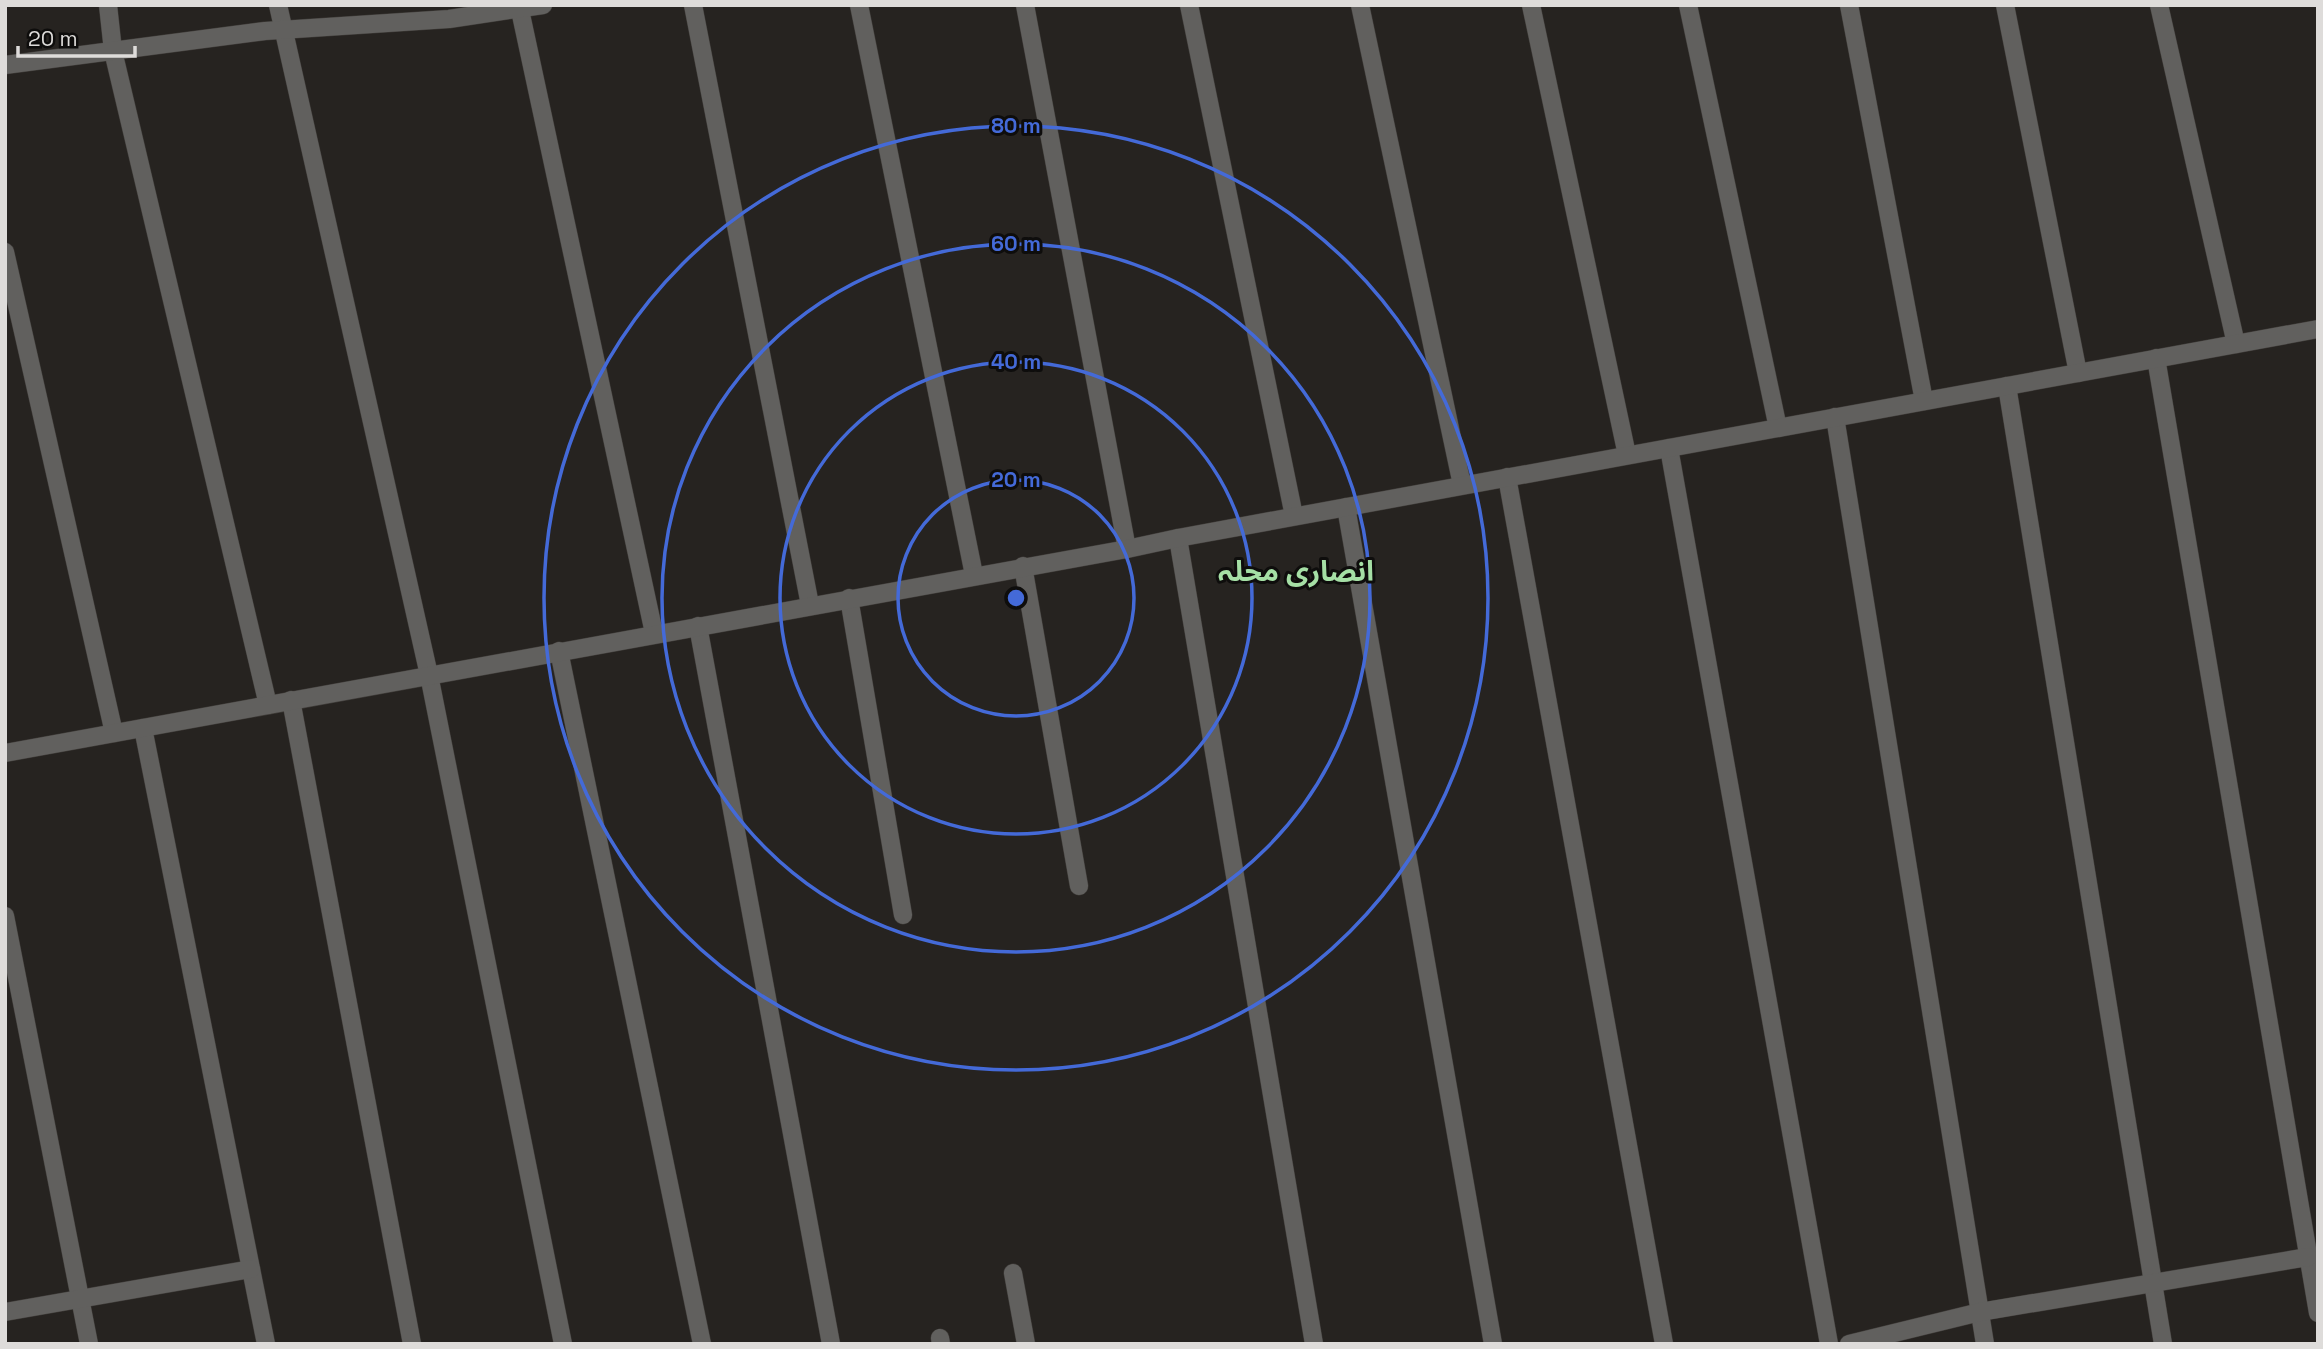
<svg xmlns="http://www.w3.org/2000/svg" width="2323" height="1349" font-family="'Space Grotesk','Noto Sans Arabic',sans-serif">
  <rect width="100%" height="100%" fill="#262320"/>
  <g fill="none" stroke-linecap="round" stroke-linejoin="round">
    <defs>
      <g id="street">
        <polyline points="108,5 113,51 268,705"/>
        <polyline points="278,5 429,675 563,1344"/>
        <polyline points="693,5 810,605"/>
        <polyline points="859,5 974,575"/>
        <polyline points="1025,5 1127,549"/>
        <polyline points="1189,5 1294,516"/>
        <polyline points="1360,5 1462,485"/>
        <polyline points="1531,5 1627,455"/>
        <polyline points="1688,5 1778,428"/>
        <polyline points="1849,5 1924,401"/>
        <polyline points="2005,5 2078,373"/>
        <polyline points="2159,5 2236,344"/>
        <polyline points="520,10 654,633"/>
        <polyline points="5,65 265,31 449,19 543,5"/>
        <polyline points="5,252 114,733"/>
        <polyline points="2156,358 2318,1313"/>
        <polyline points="2007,386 2163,1344"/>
        <polyline points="1835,417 1985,1344"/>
        <polyline points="1669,448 1829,1344"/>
        <polyline points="1507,477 1664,1344"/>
        <polyline points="1346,507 1493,1344"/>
        <polyline points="1178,538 1314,1344"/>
        <polyline points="1023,566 1079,886"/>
        <polyline points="849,598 903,915"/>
        <polyline points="698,626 831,1344"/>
        <polyline points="559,651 702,1344"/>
        <polyline points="291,700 412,1344"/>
        <polyline points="143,728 266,1344"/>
        <polyline points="5,753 1127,549 1178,538 2318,329"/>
        <polyline points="5,916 89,1344"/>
        <polyline points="1013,1273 1026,1344"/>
        <polyline points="5,1312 251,1269"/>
        <polyline points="940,1338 941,1344"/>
        <polyline points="1849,1344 1980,1312 2308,1257"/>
      </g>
    </defs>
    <use href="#street" stroke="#403d3a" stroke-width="19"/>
    <use href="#street" stroke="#61605e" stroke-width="18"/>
  </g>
  <g fill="none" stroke="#446ad8" stroke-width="3.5">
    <circle cx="1016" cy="598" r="118"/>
    <circle cx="1016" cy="598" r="236"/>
    <circle cx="1016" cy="598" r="354"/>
    <circle cx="1016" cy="598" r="472"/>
  </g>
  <g text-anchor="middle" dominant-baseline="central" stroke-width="6" stroke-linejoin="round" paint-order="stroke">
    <g font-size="28" font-weight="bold" fill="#a5dfa5" stroke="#0e0d0c">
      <text x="1296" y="571">انصاری محلہ</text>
    </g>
  </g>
  <circle cx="1016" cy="598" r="10" fill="#446ad8" stroke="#0e0d0c" stroke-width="3.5"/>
  <g font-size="21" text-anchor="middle" font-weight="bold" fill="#446ad8" stroke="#0e0d0c" stroke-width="6" stroke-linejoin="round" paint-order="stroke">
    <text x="1016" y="133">80 m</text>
    <text x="1016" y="251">60 m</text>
    <text x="1016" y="369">40 m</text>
    <text x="1016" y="487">20 m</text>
  </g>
  <rect width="2323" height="1349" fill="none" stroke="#dedcda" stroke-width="14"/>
  <path d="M18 46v10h117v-10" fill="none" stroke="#dedcda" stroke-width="3.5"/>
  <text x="28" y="46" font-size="21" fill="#dedcda" stroke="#0e0d0c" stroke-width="5" paint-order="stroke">20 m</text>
</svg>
